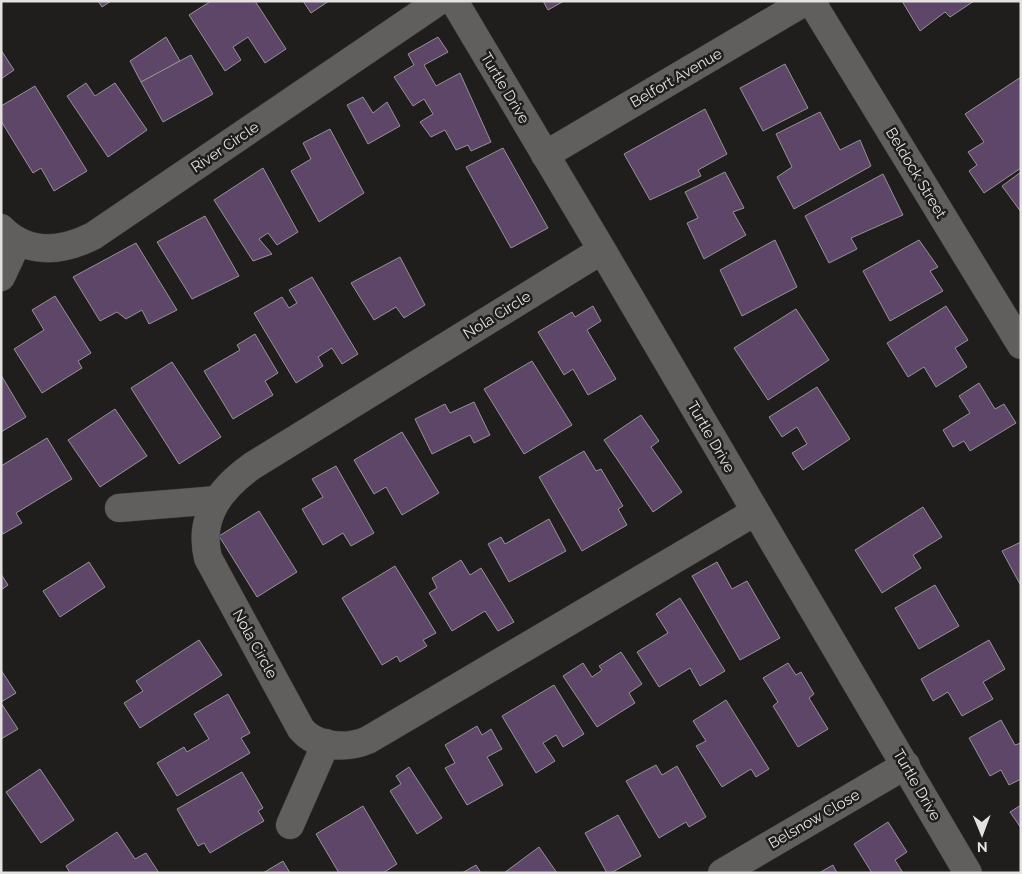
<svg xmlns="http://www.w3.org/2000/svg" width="1022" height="874" font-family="Raleway,sans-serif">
  <rect width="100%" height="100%" fill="#201e1c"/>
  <g fill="#5e4669" stroke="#949295">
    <polygon points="98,1 111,1 102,7"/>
    <polygon points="211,1 255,1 286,49 265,63 248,37 233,47 241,60 225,71 189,15"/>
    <polygon points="303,1 329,1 311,13"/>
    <polygon points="543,1 564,1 548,10"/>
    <polygon points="902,1 974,1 950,17 945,12 920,31"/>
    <polygon points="166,37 180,61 141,82 130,61"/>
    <polygon points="438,37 448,52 424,65 436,86 460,73 491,142 471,151 468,145 456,150 445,130 431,137 420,122 433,114 424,99 413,106 394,77 414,65 408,54"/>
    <polygon points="1,50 14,70 1,79"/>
    <polygon points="191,55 213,94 163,122 141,82"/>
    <polygon points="785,64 808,108 763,131 740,88"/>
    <polygon points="1021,77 1021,168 984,193 969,171 977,165 968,152 984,142 965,114"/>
    <polygon points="86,83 95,96 115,83 147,130 108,157 67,96"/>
    <polygon points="35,86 87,171 54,191 41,168 33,173 1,121 1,106"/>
    <polygon points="363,97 373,113 387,102 400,126 368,144 347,105"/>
    <polygon points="705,109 727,154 698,170 701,176 650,200 624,154"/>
    <polygon points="820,112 840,150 860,140 871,166 794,209 777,177 792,167 776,134"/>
    <polygon points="330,129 364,193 319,222 291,171 311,159 303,143"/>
    <polygon points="503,148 548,228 511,248 466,167"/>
    <polygon points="263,168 298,232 277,245 268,233 259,239 272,254 253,261 214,200"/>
    <polygon points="725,172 744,208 733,212 746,235 704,259 687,223 698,218 685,192"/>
    <polygon points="1021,172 1021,212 1002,186"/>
    <polygon points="883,174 903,215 851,238 857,249 829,263 805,216"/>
    <polygon points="205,216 239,276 192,299 157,242"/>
    <polygon points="775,240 797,287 742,316 720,270"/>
    <polygon points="919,240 938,267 930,271 943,291 890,321 863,271"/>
    <polygon points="136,243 177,310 149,324 142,310 126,319 117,312 100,321 73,277"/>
    <polygon points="400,257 425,305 404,318 396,307 374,320 351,283"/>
    <polygon points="312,277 358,354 342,364 332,348 318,357 323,366 296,383 254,313 282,297 289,308 297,303 289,290"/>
    <polygon points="55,296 91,353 78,361 82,368 42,393 14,349 44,330 32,310"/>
    <polygon points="593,306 601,321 587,330 616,379 588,395 573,369 564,375 538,332 572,312 575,317"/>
    <polygon points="946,306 968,340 955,348 967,367 936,387 924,367 908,377 887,343"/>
    <polygon points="796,309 829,360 768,400 734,348"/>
    <polygon points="255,334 278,373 265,381 273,395 233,419 204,371 240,350 237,345"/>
    <polygon points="532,361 572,425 524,454 484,389"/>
    <polygon points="172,362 221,437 179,464 131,388"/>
    <polygon points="1,375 26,417 1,432"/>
    <polygon points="979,383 995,409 1004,404 1016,423 970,451 964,441 953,447 943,430 970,413 959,396"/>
    <polygon points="817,387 850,439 803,470 792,453 807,444 797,427 782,437 769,417"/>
    <polygon points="474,402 490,435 474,443 470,435 432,454 415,419 445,404 450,413"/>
    <polygon points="115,409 147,456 100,487 68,440"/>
    <polygon points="641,415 659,441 651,447 682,492 653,512 604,440"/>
    <polygon points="402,432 439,493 402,515 386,487 374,494 354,460"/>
    <polygon points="47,438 72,479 16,513 22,523 1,535 1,466"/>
    <polygon points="584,451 596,471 601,469 623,506 618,509 627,525 582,551 539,477"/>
    <polygon points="336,466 374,533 351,546 343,533 323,545 302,509 323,497 312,479"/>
    <polygon points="923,507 942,537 913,555 921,568 882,593 855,550"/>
    <polygon points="259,511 297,572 257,597 219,536"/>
    <polygon points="549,519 566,551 509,582 488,544 501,537 505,544"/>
    <polygon points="1021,542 1021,586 1002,551"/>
    <polygon points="461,560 470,575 481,568 514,622 498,631 485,611 452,631 429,593 437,588 432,578"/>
    <polygon points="89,562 105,587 60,617 43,591"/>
    <polygon points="717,562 732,589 747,581 780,638 740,660 692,576"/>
    <polygon points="395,566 436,633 423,640 427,646 400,662 397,656 382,665 342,598"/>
    <polygon points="1,574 8,585 1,590"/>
    <polygon points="935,585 959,626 919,649 895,608"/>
    <polygon points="680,598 725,671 700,686 690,668 659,687 637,652 668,633 656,614"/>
    <polygon points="199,640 222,675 140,728 124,703 143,691 136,681"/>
    <polygon points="989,640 1005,669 983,682 993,699 962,716 948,692 933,701 921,679"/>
    <polygon points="621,652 642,684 629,693 635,703 597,727 563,676 583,663 592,677 602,670 599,666"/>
    <polygon points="788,663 796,675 801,672 814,694 809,698 828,729 798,747 773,706 778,702 763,678"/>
    <polygon points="1,670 16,693 1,702"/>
    <polygon points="554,685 584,734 563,747 556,735 543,743 555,761 536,773 502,716"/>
    <polygon points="228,694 250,733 241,738 250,753 177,796 157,763 184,747 187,752 209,739 194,714"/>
    <polygon points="726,700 769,769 756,777 751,769 722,787 696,746 706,741 693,721"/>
    <polygon points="1,703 18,729 1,739"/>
    <polygon points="1001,720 1015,745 1021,743 1021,779 1009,785 1001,770 990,776 969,738"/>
    <polygon points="477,726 482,735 491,729 502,749 487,757 503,785 467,805 445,768 455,763 445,745"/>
    <polygon points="656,765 662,775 677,766 706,817 689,827 686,822 659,838 626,781"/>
    <polygon points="409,767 442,818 417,834 390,791 401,784 396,776"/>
    <polygon points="40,769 74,820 41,843 6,792"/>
    <polygon points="242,772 263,808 258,811 264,821 210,853 204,843 198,846 177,809"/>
    <polygon points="1021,805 1021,828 1010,812"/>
    <polygon points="363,806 397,864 383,873 339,873 316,834"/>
    <polygon points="618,815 641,856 611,873 607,873 585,833"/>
    <polygon points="888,822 907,852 895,860 903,873 872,873 854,844"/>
    <polygon points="117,832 135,859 146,853 159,873 70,873 66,866"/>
    <polygon points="539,847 557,873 504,873"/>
    <polygon points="283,861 290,873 263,873"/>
    <polygon points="476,865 481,873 462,873"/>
    <polygon points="833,865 837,873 819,873"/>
  </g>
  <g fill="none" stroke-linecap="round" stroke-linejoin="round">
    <defs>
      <g id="minor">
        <polyline points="454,1 602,250 968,873"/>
        <polyline points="811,1 1021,345"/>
        <polyline points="545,155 806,1"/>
        <path d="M 1,228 C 27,255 61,252 93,236 L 439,1"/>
        <path d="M 602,250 L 252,466 C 220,489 198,517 208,558 L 301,729 C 317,748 347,749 368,740 L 755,512"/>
        <polyline points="1,277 18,241"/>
        <polyline points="119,508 217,500"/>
        <polyline points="290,825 326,743"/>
        <polyline points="722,873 906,765"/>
      </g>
    </defs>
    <use href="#minor" stroke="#393837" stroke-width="29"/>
    <use href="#minor" stroke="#615f5d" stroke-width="28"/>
  </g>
  <g text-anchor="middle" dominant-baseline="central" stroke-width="5" stroke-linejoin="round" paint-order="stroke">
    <g font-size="15" fill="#e3e2e1" stroke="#201e1c">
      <text transform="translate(676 78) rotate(-30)">Belfort Avenue</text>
      <text transform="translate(505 88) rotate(59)">Turtle Drive</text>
      <text transform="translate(225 147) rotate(-34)">River Circle</text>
      <text transform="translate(916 173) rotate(59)">Beldock Street</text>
      <text transform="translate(497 315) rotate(-32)">Nola Circle</text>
      <text transform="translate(711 437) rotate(60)">Turtle Drive</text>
      <text transform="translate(255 644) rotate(61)">Nola Circle</text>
      <text transform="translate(917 785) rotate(60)">Turtle Drive</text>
      <text transform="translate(814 819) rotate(-30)">Belsnow Close</text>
    </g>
  </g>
  <rect width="1022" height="874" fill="none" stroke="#e3e2e1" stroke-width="5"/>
  <g transform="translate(982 834) rotate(179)" stroke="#201e1c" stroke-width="4" paint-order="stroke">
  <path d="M0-4L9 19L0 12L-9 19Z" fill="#e3e2e1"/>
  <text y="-8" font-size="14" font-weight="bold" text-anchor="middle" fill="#e3e2e1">N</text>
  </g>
</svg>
